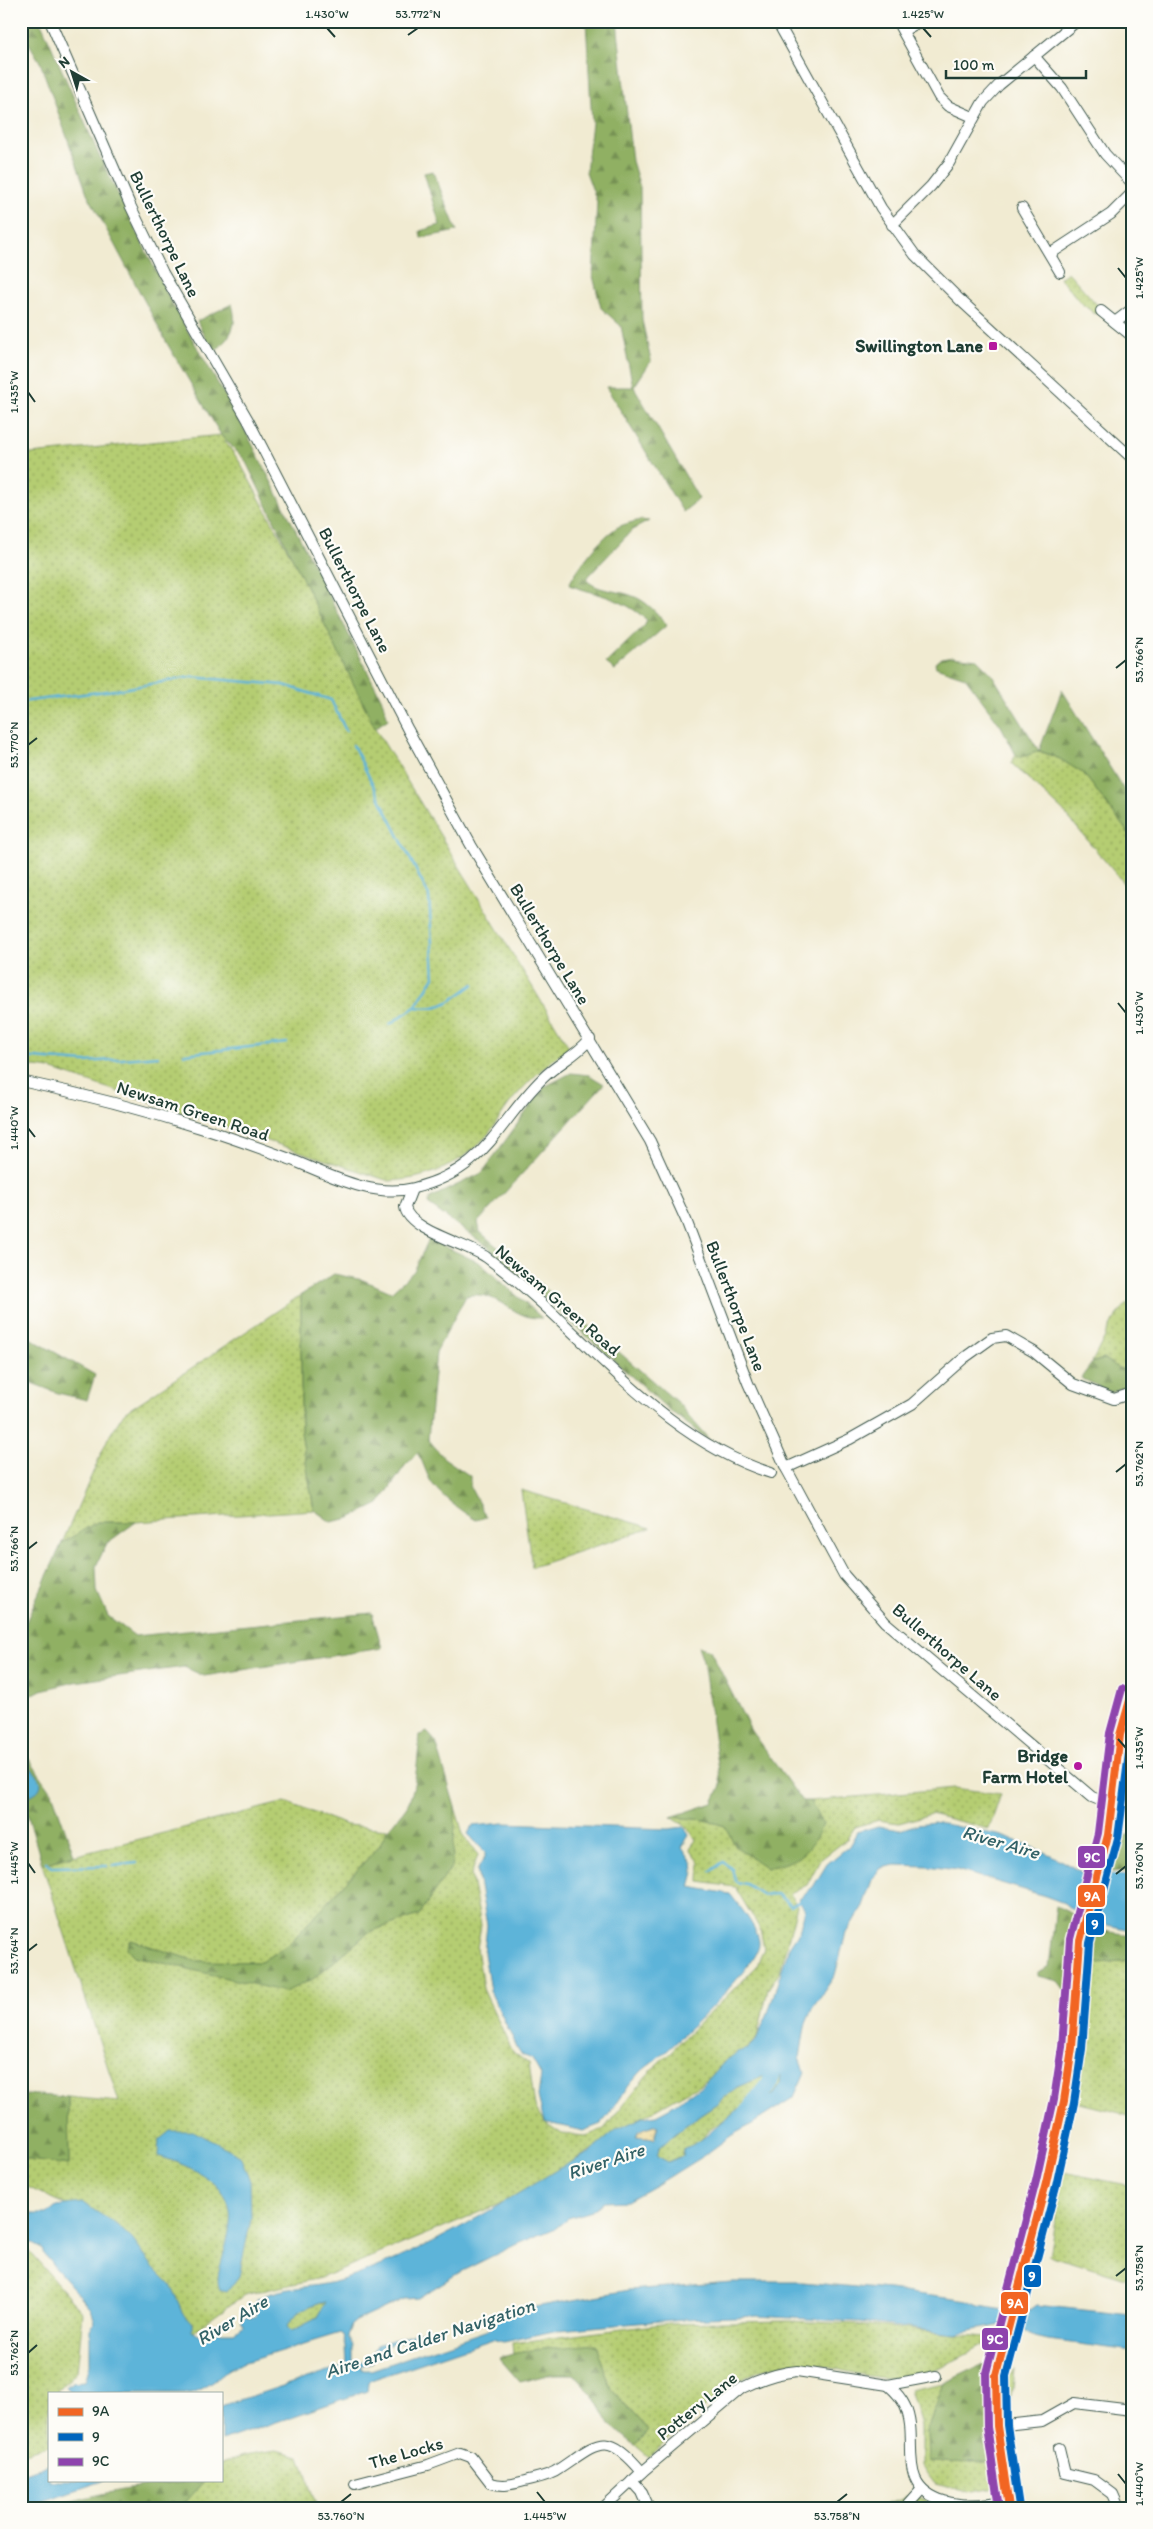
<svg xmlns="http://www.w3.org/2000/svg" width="1153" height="2529" font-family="Itim,sans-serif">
  <defs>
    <pattern id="grass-dots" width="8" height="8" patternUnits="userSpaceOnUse" patternTransform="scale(1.25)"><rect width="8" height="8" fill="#b5cd72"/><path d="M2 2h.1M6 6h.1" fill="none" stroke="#93a85e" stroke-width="1.8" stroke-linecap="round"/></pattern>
    <pattern id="forest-firs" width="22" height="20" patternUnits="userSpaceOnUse" patternTransform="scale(1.25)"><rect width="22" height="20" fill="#90b064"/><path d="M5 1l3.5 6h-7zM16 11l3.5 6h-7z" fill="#759053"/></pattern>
    <pattern id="sand-dots" width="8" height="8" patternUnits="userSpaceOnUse" patternTransform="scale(1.25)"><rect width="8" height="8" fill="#eeda9e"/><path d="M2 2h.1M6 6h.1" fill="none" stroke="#ccbc89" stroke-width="1.8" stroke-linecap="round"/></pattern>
  </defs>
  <rect width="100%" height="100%" fill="#fdfcf7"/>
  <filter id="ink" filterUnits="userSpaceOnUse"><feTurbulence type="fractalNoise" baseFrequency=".02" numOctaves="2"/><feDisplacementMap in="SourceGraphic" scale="10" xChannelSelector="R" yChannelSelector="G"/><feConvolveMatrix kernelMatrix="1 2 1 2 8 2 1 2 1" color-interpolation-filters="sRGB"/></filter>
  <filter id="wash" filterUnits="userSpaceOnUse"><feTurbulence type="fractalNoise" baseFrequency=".0096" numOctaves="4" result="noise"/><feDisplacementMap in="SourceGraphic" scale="20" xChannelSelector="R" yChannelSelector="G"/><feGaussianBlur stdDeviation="1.12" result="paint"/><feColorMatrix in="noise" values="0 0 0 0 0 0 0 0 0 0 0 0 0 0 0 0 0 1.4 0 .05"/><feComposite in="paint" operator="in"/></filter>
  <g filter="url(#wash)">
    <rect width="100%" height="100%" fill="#f1ebd2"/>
    <g fill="url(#grass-dots)" stroke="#6a8553">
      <polygon points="1068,272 1101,309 1095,314 1081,303 1060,278"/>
      <path d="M 221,435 L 239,461 L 296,565 L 375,728 L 569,1047 C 547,1064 527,1082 509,1104 C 502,1113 496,1124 489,1133 C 463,1164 429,1179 389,1181 L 50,1069 L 21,1065 L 21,455 Z"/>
      <polygon points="1039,751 1060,759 1084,774 1132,838 1132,896 1121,880 1063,811 1011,763 1016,755 1022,757"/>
      <polygon points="301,1295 301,1432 314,1510 136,1522 97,1522 62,1543 108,1438 124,1413"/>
      <polygon points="1127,1303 1132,1307 1132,1372 1118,1368 1104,1359 1092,1362 1113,1321"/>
      <polygon points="521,1490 651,1528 532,1567"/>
      <polygon points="954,1788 1001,1794 989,1829 931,1814 899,1823 878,1820 855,1827 846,1840 820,1860 807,1885 790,1893 797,1906 780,1971 768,1989 757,2037 732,2066 635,2121 585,2154 504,2202 320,2278 244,2295 188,2335 106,2232 64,2204 21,2184 21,2159 69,2165 68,2097 119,2102 42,1864 285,1802 347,1825 387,1829 380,1845 290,1943 261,1962 195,1961 131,1940 127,1948 134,1956 285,1991 313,1979 369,1932 419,1915 452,1866 455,1807 464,1837 478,1855 471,1875 481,1925 477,1948 483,1989 513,2052 529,2064 535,2107 544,2122 562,2134 586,2136 604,2129 646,2076 757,1966 764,1948 760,1929 735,1887 699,1882 700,1863 690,1848 696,1840 689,1828 671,1817 705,1820 725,1826 736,1847 822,1825 810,1801"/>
      <polygon points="1132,1960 1132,2116 1072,2101 1078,2058 1085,1964"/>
      <polygon points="777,2071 781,2075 780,2085 773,2095 742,2107 708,2131 697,2145 684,2148 683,2156 668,2162 657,2156 659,2148 683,2127 716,2105 737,2087"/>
      <polygon points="1063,2172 1132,2186 1132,2281 1049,2255"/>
      <polygon points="21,2249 30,2252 83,2313 77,2371 58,2391 61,2393 49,2393 49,2445 21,2454"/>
      <path d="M 321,2302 L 327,2302 L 317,2318 L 292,2331 L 288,2330 L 287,2325 C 295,2312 306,2307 321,2302 Z"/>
      <path d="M 788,2321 L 856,2324 L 995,2338 C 963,2357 924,2380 886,2378 C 847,2376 809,2355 770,2367 C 722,2382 686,2425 649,2457 L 635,2445 L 649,2430 L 611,2389 L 596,2345 L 523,2351 L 513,2354 L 512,2343 L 670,2323 Z"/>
      <path d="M 1014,2369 L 1009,2417 L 1004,2414 C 1003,2396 1000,2382 1014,2369 Z"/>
      <polygon points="944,2383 927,2431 929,2461 991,2462 993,2487 969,2492 935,2484 921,2466 921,2426 910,2390"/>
      <polygon points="276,2450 300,2456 317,2508 180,2508 204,2482 155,2484 167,2480 221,2480 221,2463 244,2455"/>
      <polygon points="913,2494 942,2508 875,2508"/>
    </g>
    <g fill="url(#forest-firs)" stroke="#58764c">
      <polygon points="21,21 39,21 42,25 99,155 170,300 247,434 382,700 388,719 375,728 245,460 221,435 168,345 87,193 40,62 21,30"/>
      <polygon points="586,21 617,21 632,161 640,187 642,320 651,361 634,387 699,499 683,512 606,387 633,387 621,326 601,308 593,276 597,202 586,172 592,123"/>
      <polygon points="433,171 457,231 421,238 420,231 440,225 424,173"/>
      <path d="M 232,304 C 239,329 229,337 213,354 L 197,321 Z"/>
      <path d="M 640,520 L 649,521 L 632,530 L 586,579 C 595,591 616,590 630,595 C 646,600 656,612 667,625 L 615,670 L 606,663 L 645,625 L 647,620 C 621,597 600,596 569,585 C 576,569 602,536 618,527 C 624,524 633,522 640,520 Z"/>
      <polygon points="953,656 977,659 991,673 1039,751 1062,690 1132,803 1132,838 1084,774 1060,759 1040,751 1022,757 1016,755 1001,726 965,677 936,667 935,663 941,658"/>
      <polygon points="571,1073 589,1075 604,1084 478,1222 480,1232 678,1403 711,1442 669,1410 485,1245 428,1204 430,1198 482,1173 544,1087"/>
      <path d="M 429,1239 L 480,1263 L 542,1318 C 537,1318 531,1318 526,1316 C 504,1308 491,1290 466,1296 L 436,1352 L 428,1439 L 444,1458 L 470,1476 L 470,1487 L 486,1517 L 476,1520 C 462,1512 436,1493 429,1478 C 425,1470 423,1461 417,1453 L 404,1467 L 379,1504 L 350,1518 L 331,1522 L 314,1510 L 301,1432 L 301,1295 L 334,1274 L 363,1280 L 391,1292 L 414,1271 Z"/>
      <polygon points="21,1333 95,1375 87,1400 58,1393 21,1379"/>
      <polygon points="1104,1359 1118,1368 1132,1372 1132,1385 1110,1392 1081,1378 1092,1363"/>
      <polygon points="97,1522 136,1522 107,1543 96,1566 97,1591 108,1616 135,1636 372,1613 382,1648 204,1676 184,1667 75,1682 41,1690 21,1701 21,1633 62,1543"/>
      <path d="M 698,1646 L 710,1650 L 751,1731 L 802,1801 L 810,1801 L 823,1825 C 806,1855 801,1860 767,1868 L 736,1847 L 725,1826 L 705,1820 L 671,1817 L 713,1803 L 721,1785 L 703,1660 Z"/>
      <path d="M 427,1732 L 436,1742 L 455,1807 L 455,1827 L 452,1866 L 419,1915 L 369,1932 L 313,1979 L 285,1992 L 134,1956 L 127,1948 L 131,1940 L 195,1961 L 261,1962 L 290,1943 L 380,1845 C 387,1827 395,1822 406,1807 C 416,1793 418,1753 420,1735 Z"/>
      <polygon points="21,1748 52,1792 74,1855 42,1864 26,1809 21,1805"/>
      <polygon points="1115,1835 1132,1835 1132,1875 1126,1871 1107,1872"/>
      <polygon points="1056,1906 1072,1914 1068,1994 1058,1981 1038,1976 1038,1972 1049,1967"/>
      <polygon points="1089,1929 1132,1935 1132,1960 1085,1964"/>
      <polygon points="21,2094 68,2097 69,2165 21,2159"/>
      <polygon points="596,2344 611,2389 649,2430 635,2445 610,2425 594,2396 574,2374 551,2374 520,2382 499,2358 523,2351"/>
      <polygon points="986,2363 991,2462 928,2461 927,2431 944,2383"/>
      <path d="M 205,2481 L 180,2508 L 48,2508 C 99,2492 151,2484 205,2481 Z"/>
    </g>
    <polygon fill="url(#sand-dots)" stroke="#868c69" points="657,2125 654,2139 635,2137 643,2130"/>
    <g fill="#5db4d9" stroke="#3e7886" fill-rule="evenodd">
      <path d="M 21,1763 C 40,1772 52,1790 25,1797 L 21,1795 Z"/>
      <path d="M 934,1822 L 998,1835 L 1020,1842 L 1051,1855 L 1083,1873 L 1126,1875 L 1132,1878 L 1132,1930 L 1107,1925 L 1071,1909 L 1064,1903 L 1045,1896 L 957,1870 L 928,1866 L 895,1865 L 881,1868 L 872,1880 L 863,1906 L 846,1933 L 835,1975 L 812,2009 L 805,2026 L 800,2058 L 805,2072 L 794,2097 L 749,2126 L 732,2135 L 706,2154 L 658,2184 L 627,2201 L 604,2202 L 591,2211 L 568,2218 L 556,2228 L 517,2244 L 460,2272 L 418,2298 L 404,2299 L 356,2321 L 351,2325 L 347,2336 L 352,2346 L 352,2363 L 371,2360 L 372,2362 L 360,2366 L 363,2370 L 371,2370 L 488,2330 L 495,2324 L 496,2314 L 629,2290 L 732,2282 L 802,2282 L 889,2290 L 968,2301 L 979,2306 L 1005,2310 L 1029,2310 L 1036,2305 L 1132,2315 L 1132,2351 L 1048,2340 L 1035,2337 L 1022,2328 L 1001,2325 L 955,2334 L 861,2322 L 757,2316 L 683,2319 L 558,2330 L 504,2342 L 493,2339 L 371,2380 L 368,2383 L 367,2391 L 221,2441 L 221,2406 L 347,2365 L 346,2347 L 343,2335 L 340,2333 L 242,2363 C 238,2366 231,2367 227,2370 C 216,2380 205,2388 191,2393 L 70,2393 L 66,2387 L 72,2382 L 85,2381 L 90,2365 L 90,2329 L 95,2323 L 91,2308 L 44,2255 L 42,2249 L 21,2238 L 21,2206 L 33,2214 L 47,2214 L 56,2206 L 83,2203 L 117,2225 L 132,2239 L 153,2267 L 170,2284 L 183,2313 L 192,2323 L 192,2330 L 202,2336 L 207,2332 L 235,2332 L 244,2325 L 241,2322 L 246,2317 L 250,2318 L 256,2316 L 257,2299 C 284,2285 313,2289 342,2280 C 419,2255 489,2212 558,2169 L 589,2153 L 616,2130 L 643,2117 L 656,2115 L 671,2107 L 705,2083 L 726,2060 L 737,2052 L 747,2049 L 756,2040 L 768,2013 L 789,1947 L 799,1932 L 805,1910 L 798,1899 L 813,1887 L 827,1864 L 849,1846 L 857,1832 L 878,1826 L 900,1830 L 917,1824 ZM 777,2071 L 781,2075 L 780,2085 L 773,2095 L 753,2100 L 749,2105 C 724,2113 708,2142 684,2148 L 683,2156 L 668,2162 L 657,2156 L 659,2148 L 683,2127 L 716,2105 L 737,2087 ZM 655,2125 L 658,2126 L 654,2139 L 636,2137 L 638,2132 ZM 321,2302 L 326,2302 L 317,2318 L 292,2331 L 288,2330 L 287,2325 C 295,2312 306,2307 321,2302 Z"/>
      <path d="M 504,1823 L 668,1829 L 684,1827 L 689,1835 L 682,1847 L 693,1863 L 694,1872 L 690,1887 L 730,1894 C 739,1905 758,1929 759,1942 C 761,1964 676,2042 657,2059 C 651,2064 644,2068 639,2074 C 627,2087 616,2102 607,2117 L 601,2124 L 583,2131 L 544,2122 L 538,2096 L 541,2075 L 532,2059 L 522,2055 L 518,2049 L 490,1991 L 484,1953 L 487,1925 L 477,1870 L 485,1857 L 485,1852 L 468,1834 L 472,1826 Z"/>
      <path d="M 170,2131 L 193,2131 L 240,2155 L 250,2181 L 251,2219 L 239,2276 L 227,2292 L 220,2290 C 215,2278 221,2266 224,2253 C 227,2242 232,2223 230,2211 C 226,2179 184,2164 158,2156 L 159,2140 Z"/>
      <polygon points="428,2329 428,2332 381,2348 372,2355 377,2345"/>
      <polygon points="49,2465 49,2480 106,2480 21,2508 21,2474"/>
    </g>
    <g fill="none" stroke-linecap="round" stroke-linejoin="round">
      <g stroke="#5db4d9" stroke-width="2.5">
        <polyline points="21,702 122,689 191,677 284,685 331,700 346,731"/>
        <polyline points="353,745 429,896 434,977 415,1007 390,1024"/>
        <path d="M 415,1007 C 443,1011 452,999 474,984"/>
        <polyline points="184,1054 287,1043"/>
        <polyline points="21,1057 86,1062 158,1056"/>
        <polyline points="46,1862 52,1867 107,1866"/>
        <polyline points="112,1866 137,1863"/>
        <polyline points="711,1871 723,1862 732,1869 736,1882 746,1884 763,1895 777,1894 791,1906 800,1901"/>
      </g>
      <polyline stroke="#5db4d9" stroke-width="16" points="745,2115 769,2085 781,2050"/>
    </g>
  </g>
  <g filter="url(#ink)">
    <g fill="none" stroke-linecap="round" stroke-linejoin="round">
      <defs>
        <g id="minor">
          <polyline points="50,21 130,205 163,273 248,420 408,730 471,845 650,1141 686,1220 748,1383 786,1468 844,1575 885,1622 1092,1797 1112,1805"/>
          <polyline points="777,21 881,208 915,255 959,299 1132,458"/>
          <polyline points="897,21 939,97 948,106 973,117"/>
          <polyline points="903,31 921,21"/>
          <polyline points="1034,56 1062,88 1105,154 1132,183"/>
          <polyline points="1022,208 1060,272"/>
          <polyline points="892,225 931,186 949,163 983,102 999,85 1077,21"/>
          <polyline points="1050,254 1111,214 1132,193"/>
          <polyline points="1101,311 1132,336"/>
          <polyline points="1115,322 1132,309"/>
          <path d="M 21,1081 C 83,1094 144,1110 204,1129 C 232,1138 260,1148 287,1158 C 326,1173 371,1199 414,1188 C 487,1170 496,1124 543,1078 C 558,1063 576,1056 590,1039"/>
          <path d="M 412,1189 L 405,1207 C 408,1230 467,1244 486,1257 C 582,1327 654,1436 771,1473"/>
          <polyline points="786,1468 850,1439 912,1404 964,1358 992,1338 1006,1336 1034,1352 1073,1384 1114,1399 1132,1393"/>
          <path d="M 888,2385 C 895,2391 901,2397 905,2406 C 921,2441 893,2485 944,2501 C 965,2507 987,2505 1008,2499"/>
          <polyline points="997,2426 1042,2421 1074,2403 1132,2410"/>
          <polyline points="1059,2448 1065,2473 1094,2480 1113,2494 1119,2508"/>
          <polyline points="632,2481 642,2492 649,2508"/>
          <path d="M 355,2484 L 428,2465 L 460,2453 L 471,2457 L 491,2483 C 504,2487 513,2484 525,2481 C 536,2478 550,2476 559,2469 C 598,2443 606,2429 642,2472"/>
          <path d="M 603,2508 L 642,2472 L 742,2388 C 760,2379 777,2373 797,2371 L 888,2385 L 936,2376"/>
          <polyline points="905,2508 922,2489"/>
        </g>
        <polyline id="major" points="1009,2508 997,2426 996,2375 1046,2183 1064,2101 1072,2048 1080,1941 1108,1835 1120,1735 1132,1692"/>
      </defs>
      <use href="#minor" stroke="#3e574c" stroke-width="12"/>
      <use href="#major" stroke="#3e574c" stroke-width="14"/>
      <use href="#minor" stroke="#fff" stroke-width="10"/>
      <use href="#major" stroke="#fff" stroke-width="12"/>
      <defs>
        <polyline id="bus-1" points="1009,2508 997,2426 996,2375 1046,2183 1064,2101 1072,2048 1080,1941 1108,1835 1120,1735 1132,1693"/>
        <polyline id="bus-2" points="1019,2507 1007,2425 1006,2376 1056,2186 1074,2103 1082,2049 1090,1943 1118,1838 1132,1730"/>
        <polyline id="bus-3" points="999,2508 987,2427 986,2373 1036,2181 1054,2099 1062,2047 1070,1939 1098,1833 1110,1733 1122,1689"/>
      </defs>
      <use href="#bus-1" stroke="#fdfcf7" stroke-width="11"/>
      <use href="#bus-2" stroke="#fdfcf7" stroke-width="11"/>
      <use href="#bus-3" stroke="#fdfcf7" stroke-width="11"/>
      <use href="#bus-1" stroke="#f26522" stroke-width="8"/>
      <use href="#bus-2" stroke="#0065bd" stroke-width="8"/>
      <use href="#bus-3" stroke="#8e44ad" stroke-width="8"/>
    </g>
  </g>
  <path fill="none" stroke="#1f3d34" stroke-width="2" d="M 327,28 L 335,37M 923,28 L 931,37M 408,35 L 418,28M 1118,268 L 1126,278M 28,392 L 35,402M 1116,668 L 1126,660M 28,745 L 37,738M 1118,1003 L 1126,1013M 28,1128 L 35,1137M 1116,1472 L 1126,1464M 28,1549 L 37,1542M 1118,1739 L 1126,1748M 28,1863 L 35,1873M 1116,1874 L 1126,1866M 28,1951 L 37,1944M 1116,2276 L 1126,2268M 28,2353 L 37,2345M 1118,2474 L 1126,2484M 537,2492 L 545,2502M 341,2502 L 351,2494M 837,2502 L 847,2494"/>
  <g fill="#b5179e" stroke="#fdfcf7" stroke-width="2">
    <rect x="988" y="341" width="10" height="10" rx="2.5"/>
    <circle cx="1078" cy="1766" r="5"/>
  </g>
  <g text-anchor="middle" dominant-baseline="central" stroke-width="4.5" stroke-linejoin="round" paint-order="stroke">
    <g font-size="18" fill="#1f3d34" stroke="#fdfcf7">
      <text transform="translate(165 234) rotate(64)">Bullerthorpe Lane</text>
      <text transform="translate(355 590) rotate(63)">Bullerthorpe Lane</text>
      <text transform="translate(550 944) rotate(59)">Bullerthorpe Lane</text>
      <text transform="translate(193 1111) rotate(18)">Newsam Green Road</text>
      <text transform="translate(558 1300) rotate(41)">Newsam Green Road</text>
      <text transform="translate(736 1306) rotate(69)">Bullerthorpe Lane</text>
      <text transform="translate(947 1652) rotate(41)">Bullerthorpe Lane</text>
      <text transform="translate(697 2406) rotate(-39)">Pottery Lane</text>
      <text transform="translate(406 2453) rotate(-16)">The Locks</text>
    </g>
    <g font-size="18" font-weight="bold" fill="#1f3d34" stroke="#fdfcf7" text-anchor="end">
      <text x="983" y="346">Swillington Lane</text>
      <text x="1068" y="1756">Bridge<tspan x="1068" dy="21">Farm Hotel</tspan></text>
    </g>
    <g font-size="19" font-style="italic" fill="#326166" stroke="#fdfcf7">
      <text transform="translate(1001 1842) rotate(16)">River Aire</text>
      <text transform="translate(606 2161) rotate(-18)">River Aire</text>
      <text transform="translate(232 2320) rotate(-31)">River Aire</text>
      <text transform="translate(430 2338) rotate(-18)">Aire and Calder Navigation</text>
    </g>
  </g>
  <g stroke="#fdfcf7" stroke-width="2">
    <rect x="1077" y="1845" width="29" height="24" rx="5" fill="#8e44ad"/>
    <rect x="1077" y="1884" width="29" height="24" rx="5" fill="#f26522"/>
    <rect x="1085" y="1912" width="20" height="24" rx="5" fill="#0065bd"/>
    <rect x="1023" y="2264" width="19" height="24" rx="5" fill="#0065bd"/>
    <rect x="1000" y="2291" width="29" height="24" rx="5" fill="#f26522"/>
    <rect x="981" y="2327" width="28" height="24" rx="5" fill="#8e44ad"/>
  </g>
  <g font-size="14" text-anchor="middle" font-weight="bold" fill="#fff">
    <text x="1092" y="1862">9C</text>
    <text x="1092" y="1901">9A</text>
    <text x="1095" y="1929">9</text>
    <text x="1032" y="2281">9</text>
    <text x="1015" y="2308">9A</text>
    <text x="995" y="2344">9C</text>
  </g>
  <rect width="1153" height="2529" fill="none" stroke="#fdfcf7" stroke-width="55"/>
  <rect x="48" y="2392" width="175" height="90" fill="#fdfcf7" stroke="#a4b0a9"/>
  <rect x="58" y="2408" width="25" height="8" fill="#f26522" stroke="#a4b0a9"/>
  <text x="92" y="2416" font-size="15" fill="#1f3d34">9A</text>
  <rect x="58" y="2433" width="25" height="8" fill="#0065bd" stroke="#a4b0a9"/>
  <text x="92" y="2442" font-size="15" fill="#1f3d34">9</text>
  <rect x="58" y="2458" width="25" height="8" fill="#8e44ad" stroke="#a4b0a9"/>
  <text x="92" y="2466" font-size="15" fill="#1f3d34">9C</text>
  <g transform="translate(72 72) rotate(321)" stroke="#fdfcf7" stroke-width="4" paint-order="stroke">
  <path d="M0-4L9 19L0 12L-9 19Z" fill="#1f3d34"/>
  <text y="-8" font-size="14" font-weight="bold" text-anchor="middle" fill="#1f3d34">N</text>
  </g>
  <path d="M946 70v8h140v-8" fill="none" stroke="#1f3d34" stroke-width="2.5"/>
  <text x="953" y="70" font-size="15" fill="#1f3d34" stroke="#fdfcf7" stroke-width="4" paint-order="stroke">100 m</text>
  <rect x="28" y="28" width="1098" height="2474" fill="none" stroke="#1f3d34" stroke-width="2"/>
  <g font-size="12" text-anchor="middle" fill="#1f3d34">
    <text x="327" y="18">1.430°W</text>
    <text x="418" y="18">53.772°N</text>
    <text x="923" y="18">1.425°W</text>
    <text transform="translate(1139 278) rotate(-90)" y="4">1.425°W</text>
    <text transform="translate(14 392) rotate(-90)" y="4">1.435°W</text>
    <text transform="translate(1139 660) rotate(-90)" y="4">53.766°N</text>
    <text transform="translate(14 745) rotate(-90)" y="4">53.770°N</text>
    <text transform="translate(1139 1013) rotate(-90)" y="4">1.430°W</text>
    <text transform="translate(14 1128) rotate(-90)" y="4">1.440°W</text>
    <text transform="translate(1139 1464) rotate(-90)" y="4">53.762°N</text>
    <text transform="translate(14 1549) rotate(-90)" y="4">53.766°N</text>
    <text transform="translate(1139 1748) rotate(-90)" y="4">1.435°W</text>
    <text transform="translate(14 1863) rotate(-90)" y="4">1.445°W</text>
    <text transform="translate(1139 1866) rotate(-90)" y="4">53.760°N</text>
    <text transform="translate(14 1951) rotate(-90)" y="4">53.764°N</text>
    <text transform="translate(1139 2268) rotate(-90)" y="4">53.758°N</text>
    <text transform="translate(14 2353) rotate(-90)" y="4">53.762°N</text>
    <text transform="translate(1139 2484) rotate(-90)" y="4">1.440°W</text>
    <text x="341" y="2520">53.760°N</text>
    <text x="545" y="2520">1.445°W</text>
    <text x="837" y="2520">53.758°N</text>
  </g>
</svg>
